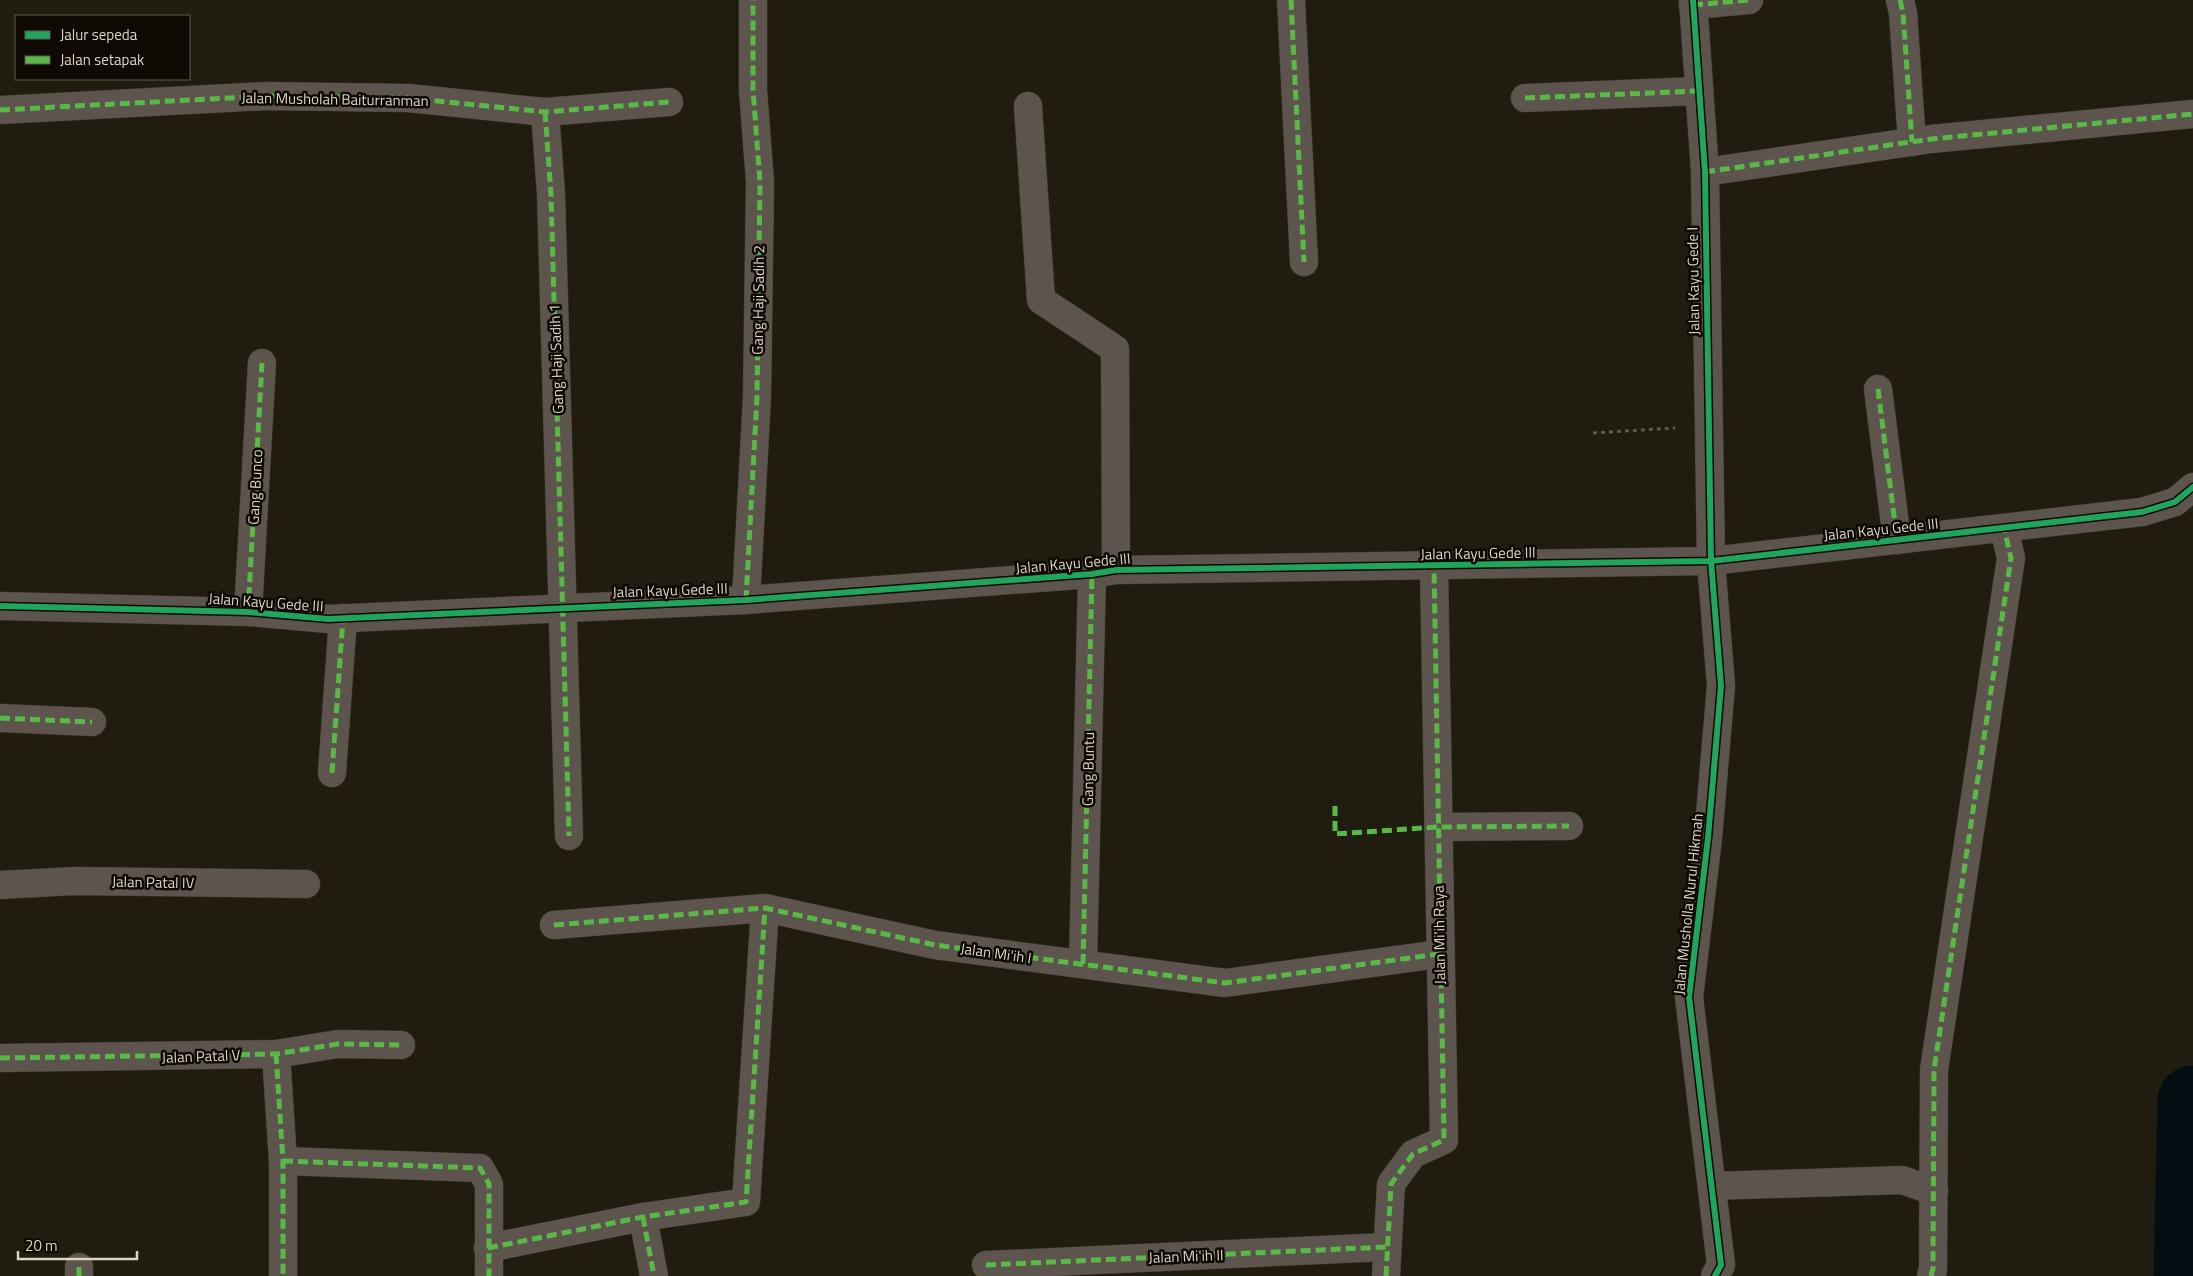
<svg xmlns="http://www.w3.org/2000/svg" width="2193" height="1276" font-family="'Titillium Web',sans-serif">
  <rect width="100%" height="100%" fill="#211c10"/>
  <g fill="none" stroke-linecap="round" stroke-linejoin="round">
    <polyline stroke="#030e13" stroke-width="71" points="2189,1276 2193,1101"/>
    <defs>
      <g id="street">
        <polyline points="1291,0 1304,262"/>
        <polyline points="1693,0 1705,172 1711,561 1721,686 1708,838 1689,997 1721,1265 1715,1276"/>
        <polyline points="1900,0 1903,13 1912,142"/>
        <polyline points="1693,5 1749,0"/>
        <polyline points="1525,98 1699,91"/>
        <polyline points="1028,106 1041,300 1115,349 1116,570"/>
        <polyline points="0,110 267,96 408,98 545,112 669,102"/>
        <polyline points="545,112 551,194 569,836"/>
        <polyline points="1705,172 1931,139 2193,114"/>
        <polyline points="1878,389 1897,540"/>
        <polyline points="746,600 757,397 760,182 753,90 753,0"/>
        <polyline points="0,606 248,612 328,619 746,600 1092,574 1116,570 1711,561 2142,512 2175,502 2193,487"/>
        <polyline points="248,612 262,363"/>
        <polyline points="0,718 92,722"/>
        <polyline points="332,773 343,618"/>
        <polyline points="1438,827 1569,826"/>
        <polyline points="0,885 74,881 306,884"/>
        <polyline points="554,925 765,908 935,945 1225,983 1439,954"/>
        <polyline points="1083,964 1092,574"/>
        <polyline points="276,1054 283,1161 283,1276"/>
        <polyline points="0,1058 276,1054 338,1044 401,1045"/>
        <polyline points="283,1161 480,1168 489,1184 489,1276"/>
        <polyline points="1712,1186 1902,1180 1934,1191"/>
        <polyline points="643,1217 654,1276"/>
        <polyline points="488,1248 643,1217 746,1202 765,908"/>
        <polyline points="986,1265 1386,1247"/>
        <polyline points="79,1276 79,1267"/>
        <polyline points="1386,1276 1391,1184 1413,1154 1444,1140 1434,566"/>
        <polyline points="1931,1276 1933,1269 1934,1070 2011,558 2004,528"/>
      </g>
    </defs>
    <use href="#street" stroke="#3d392f" stroke-width="29"/>
    <polyline stroke="#5f5851" stroke-width="3" stroke-dasharray="4 4" stroke-linecap="butt" points="1593,433 1675,428"/>
    <use href="#street" stroke="#5d544d" stroke-width="28"/>
    <g stroke="#58b947" stroke-width="5" stroke-dasharray="10 5" stroke-linecap="butt">
      <polyline points="1291,0 1304,262"/>
      <polyline points="1900,0 1903,13 1912,142"/>
      <polyline points="1693,5 1749,0"/>
      <polyline points="1525,98 1699,91"/>
      <polyline points="0,110 267,96 408,98 545,112 669,102"/>
      <polyline points="545,112 551,194 569,836"/>
      <polyline points="1705,172 1931,139 2193,114"/>
      <polyline points="1878,389 1897,540"/>
      <polyline points="746,600 757,397 760,182 753,90 753,0"/>
      <polyline points="248,612 262,363"/>
      <polyline points="0,718 92,722"/>
      <polyline points="332,773 343,618"/>
      <polyline points="1335,806 1335,834 1438,827 1569,826"/>
      <polyline points="554,925 765,908 935,945 1225,983 1439,954"/>
      <polyline points="1083,964 1092,574"/>
      <polyline points="276,1054 283,1161 283,1276"/>
      <polyline points="0,1058 276,1054 338,1044 401,1045"/>
      <polyline points="283,1161 480,1168 489,1184 489,1276"/>
      <polyline points="643,1217 654,1276"/>
      <polyline points="488,1248 643,1217 746,1202 765,908"/>
      <polyline points="986,1265 1386,1247"/>
      <polyline points="79,1276 79,1267"/>
      <polyline points="1386,1276 1391,1184 1413,1154 1444,1140 1434,566"/>
      <polyline points="1931,1276 1933,1269 1934,1070 2011,558 2004,528"/>
    </g>
    <defs>
      <g id="cycleway">
        <polyline points="1693,0 1705,172 1711,561 1721,686 1708,838 1689,997 1721,1265 1715,1276"/>
        <polyline points="0,606 248,612 328,619 746,600 1092,574 1116,570 1711,561 2142,512 2175,502 2193,487"/>
      </g>
    </defs>
    <use href="#cycleway" stroke="#0e0903" stroke-width="9"/>
    <use href="#cycleway" stroke="#20a55d" stroke-width="6"/>
  </g>
  <g text-anchor="middle" dominant-baseline="central" stroke-width="5" stroke-linejoin="round" paint-order="stroke">
    <g font-size="15" fill="#dbd4c7" stroke="#0e0903">
      <text transform="translate(335 99) rotate(1)">Jalan Musholah Baiturranman</text>
      <text transform="translate(1693 281) rotate(-91)">Jalan Kayu Gede I</text>
      <text transform="translate(758 300) rotate(-89)">Gang Haji Sadih 2</text>
      <text transform="translate(556 359) rotate(-92)">Gang Haji Sadih 1</text>
      <text transform="translate(255 487) rotate(-87)">Gang Bunco</text>
      <text transform="translate(1881 529) rotate(-6)">Jalan Kayu Gede III</text>
      <text transform="translate(1478 553) rotate(-1)">Jalan Kayu Gede III</text>
      <text transform="translate(1073 563) rotate(-5)">Jalan Kayu Gede III</text>
      <text transform="translate(670 590) rotate(-2)">Jalan Kayu Gede III</text>
      <text transform="translate(266 602) rotate(4)">Jalan Kayu Gede III</text>
      <text transform="translate(1088 769) rotate(-89)">Gang Buntu</text>
      <text transform="translate(153 882) rotate(1)">Jalan Patal IV</text>
      <text transform="translate(1688 904) rotate(-84)">Jalan Musholla Nurul Hikmah</text>
      <text transform="translate(1439 935) rotate(-91)">Jalan Mi'ih Raya</text>
      <text transform="translate(996 953) rotate(8)">Jalan Mi'ih I</text>
      <text transform="translate(201 1056) rotate(-2)">Jalan Patal V</text>
      <text transform="translate(1186 1256) rotate(-2)">Jalan Mi'ih II</text>
    </g>
  </g>
  <rect x="15" y="15" width="175" height="65" fill="#0e0903" stroke="#605a51"/>
  <rect x="25" y="31" width="25" height="8" fill="#20a55d" stroke="#605a51"/>
  <text x="60" y="40" font-size="15" fill="#dbd4c7">Jalur sepeda</text>
  <rect x="25" y="56" width="25" height="8" fill="#58b947" stroke="#605a51"/>
  <text x="60" y="65" font-size="15" fill="#dbd4c7">Jalan setapak</text>
  <path d="M18 1251v8h119v-8" fill="none" stroke="#dbd4c7" stroke-width="2.5"/>
  <text x="25" y="1251" font-size="15" fill="#dbd4c7" stroke="#0e0903" stroke-width="4" paint-order="stroke">20 m</text>
</svg>
